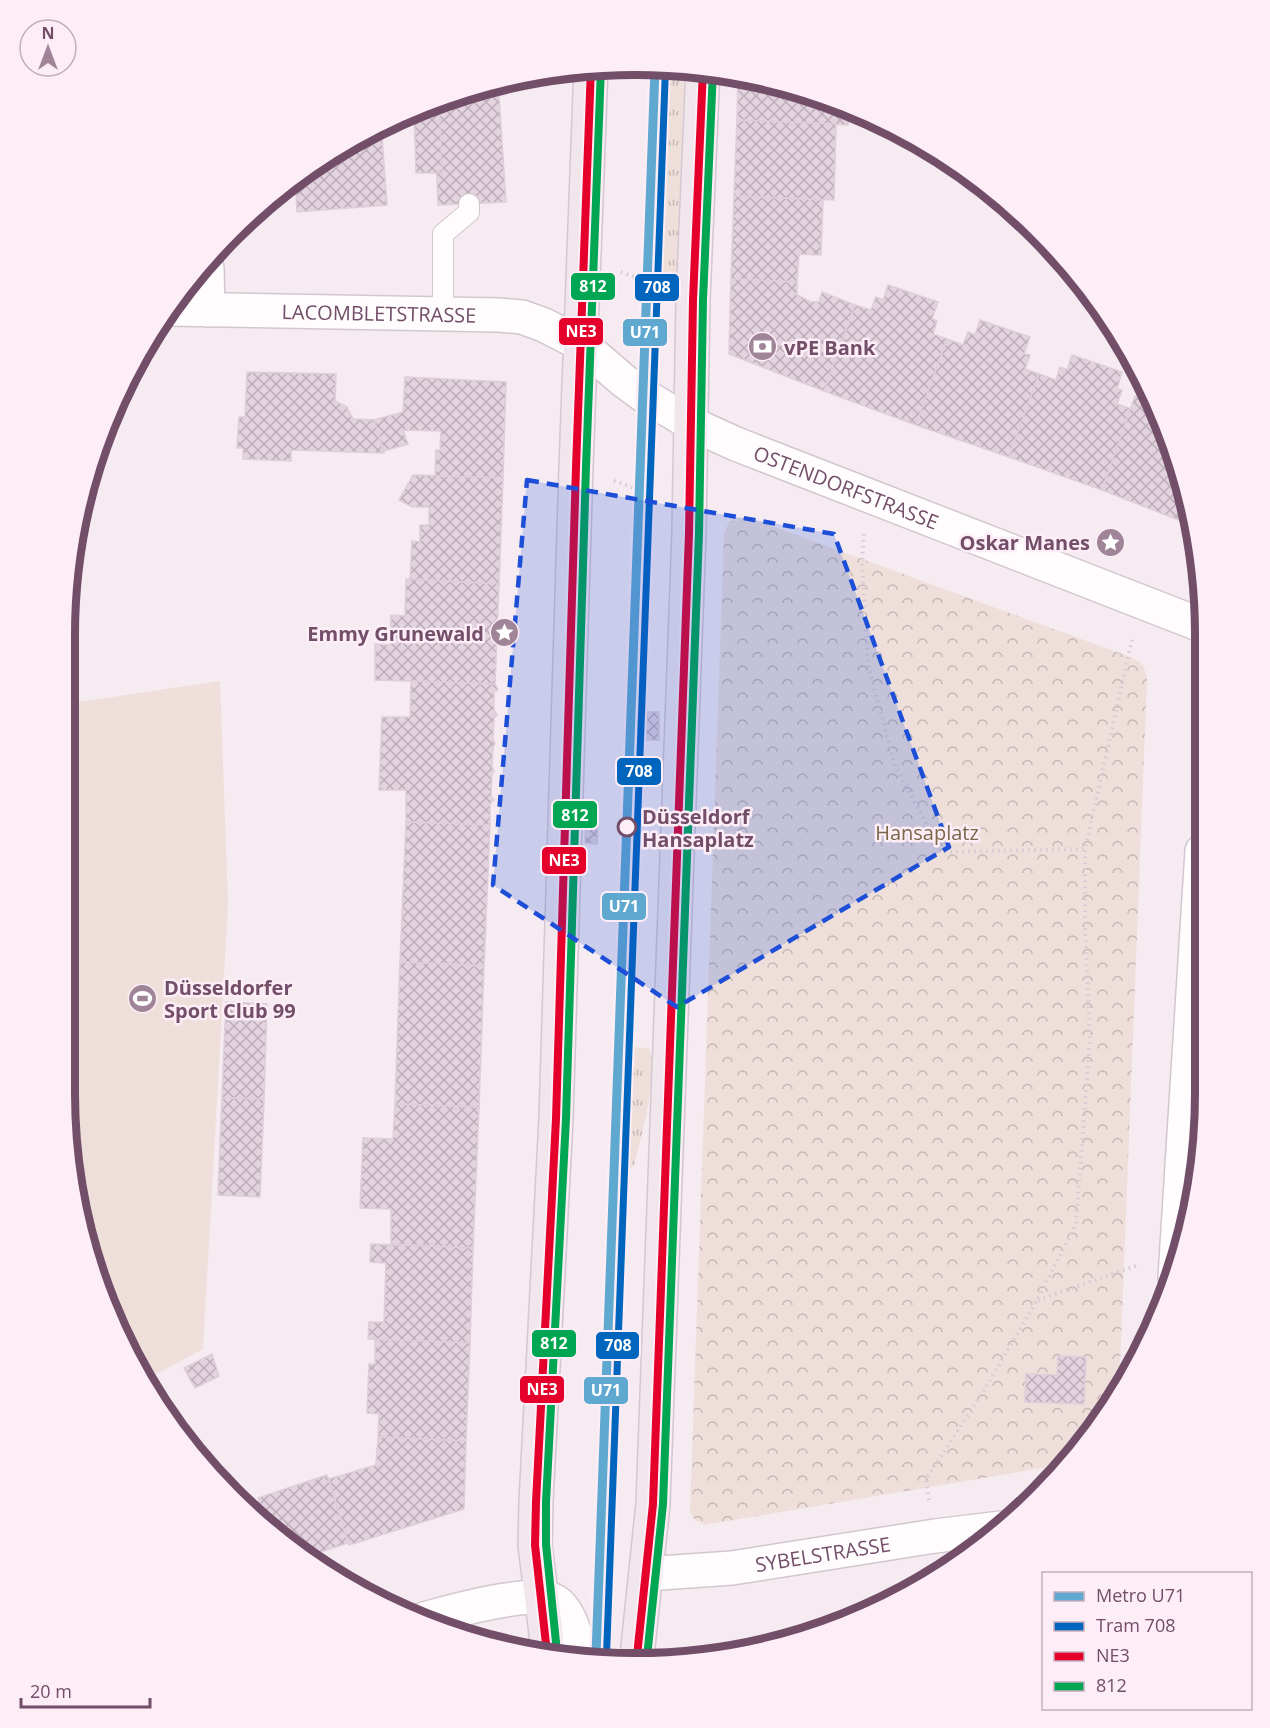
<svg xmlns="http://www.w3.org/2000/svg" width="1270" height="1728" font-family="'Open Sans',sans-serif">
  <defs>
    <pattern id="grass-tufts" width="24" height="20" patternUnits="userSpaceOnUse" patternTransform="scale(1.5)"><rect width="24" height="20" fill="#eedfda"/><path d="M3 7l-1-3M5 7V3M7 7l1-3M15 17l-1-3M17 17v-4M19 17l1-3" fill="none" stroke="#c5b7b5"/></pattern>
    <pattern id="park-crowns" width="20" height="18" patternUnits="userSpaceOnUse" patternTransform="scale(1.5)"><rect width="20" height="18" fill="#eedfda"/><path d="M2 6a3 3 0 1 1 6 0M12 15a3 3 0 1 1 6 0" fill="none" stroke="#c5b7b5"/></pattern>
    <pattern id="building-cross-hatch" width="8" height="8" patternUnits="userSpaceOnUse" patternTransform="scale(1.5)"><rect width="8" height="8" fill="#e2d3de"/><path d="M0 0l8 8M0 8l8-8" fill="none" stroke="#bcadb8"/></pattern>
  </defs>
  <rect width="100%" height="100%" fill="#f6ebf1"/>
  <g fill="url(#grass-tufts)">
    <polygon points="661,68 685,69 676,282 654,272"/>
    <path d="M 629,1047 L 649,1048 C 659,1075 641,1137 634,1166 L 620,1173 L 626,1062 Z"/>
  </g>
  <polygon fill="url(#park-crowns)" points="740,518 750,518 1133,658 1143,665 1147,678 1119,1392 1067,1464 704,1525 695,1520 690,1512 724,534 729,522"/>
  <polygon fill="#eedfda" points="220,681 228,903 203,1349 147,1379 84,1241 65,1093 65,704"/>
  <g fill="url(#building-cross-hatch)" stroke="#deced9" stroke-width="1.5">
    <polygon points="738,76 818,95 849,109 848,125 737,120"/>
    <polygon points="498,82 506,202 438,205 434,104 487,84"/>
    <polygon points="439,102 442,173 416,173 414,111"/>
    <polygon points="737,120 836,124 834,200 734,196"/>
    <polygon points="381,124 387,205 297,212 295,178"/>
    <polygon points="734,196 823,200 821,255 799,254 797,282 731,279"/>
    <polygon points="731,279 797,282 797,295 811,302 819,302 822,292 855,305 824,391 729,354"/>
    <polygon points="888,285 938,302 932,319 937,321 933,334 947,339 916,425 824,391 855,305 871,310 876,297 883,300"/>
    <polygon points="980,320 1030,337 1024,354 1030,355 1025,369 1039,374 1009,457 916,425 947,339 963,345 968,332 975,335"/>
    <polygon points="1072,355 1122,372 1117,389 1122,390 1117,404 1131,409 1102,490 1009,457 1039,374 1056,380 1060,367 1067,370"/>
    <polygon points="247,372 336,374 335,401 347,407 353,419 374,420 384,453 291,450 291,461 243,459 243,448 237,448 239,417 245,417"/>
    <polygon points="405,377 506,382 503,478 435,476 436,450 440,451 441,431 403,430 408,444 384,451 374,420 403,412"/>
    <polygon points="1135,396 1155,404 1162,416 1186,507 1181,521 1102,490"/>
    <polygon points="413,475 503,478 499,584 410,579 412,541 420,542 420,525 429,525 429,507 412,507 399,500"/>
    <polygon points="406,579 499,584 495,684 375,680 375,644 390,645 391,615 405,616"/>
    <polygon points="411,681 495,684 498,690 494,692 494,710 497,715 494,718 493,739 495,744 493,747 492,767 494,771 492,774 491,796 494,800 490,804 490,825 406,822 406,790 379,790 382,717 410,717"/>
    <polygon points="647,712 659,712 659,740 646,740"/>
    <polygon points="586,815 598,816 597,844 585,843"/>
    <polygon points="406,822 490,825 484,966 400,962"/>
    <polygon points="400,962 484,966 479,1107 395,1104"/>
    <polygon points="226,1002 267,1004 264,1099 222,1098"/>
    <polygon points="222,1098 264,1099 260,1197 218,1195"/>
    <polygon points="395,1104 479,1107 473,1248 391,1244 391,1209 360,1208 363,1138 393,1139"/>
    <polygon points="371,1244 473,1248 470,1343 368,1339 369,1322 384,1322 386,1263 370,1262"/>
    <polygon points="375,1339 470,1343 466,1441 378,1437 379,1414 367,1413 369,1364 375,1364"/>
    <polygon points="212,1354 219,1376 195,1388 184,1368"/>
    <polygon points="1058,1356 1086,1357 1084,1404 1025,1402 1026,1374 1057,1375"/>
    <polygon points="378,1437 466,1441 464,1509 349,1545 329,1479 376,1465"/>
    <polygon points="327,1475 348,1543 309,1556 268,1528 258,1498"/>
  </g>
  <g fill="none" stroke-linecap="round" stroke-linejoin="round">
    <defs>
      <polyline id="lane" points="443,315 443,234 469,212 469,204"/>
      <g id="street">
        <polyline points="207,268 208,310"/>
        <path id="s1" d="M 169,309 L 499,315 L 522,317 L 544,325 L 581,344 L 624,381 L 643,395 L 692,424 L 736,444 L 1201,625"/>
        <polyline points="1175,1277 1202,851"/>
        <path id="s2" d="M 646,1574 L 732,1568 L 935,1536 L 1001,1528"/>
      </g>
      <path id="secondary" d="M 424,1619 C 449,1612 535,1588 555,1601 C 571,1611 576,1639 582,1655"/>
      <g id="primary">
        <polyline points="547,1653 546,1633 535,1545 536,1502 556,1119 576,467 591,67"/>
        <polyline points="637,1656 653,1504 689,533 693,300 703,69"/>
      </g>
    </defs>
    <use href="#lane" stroke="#d3c7cf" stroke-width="22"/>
    <use href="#street" stroke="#d3c7cf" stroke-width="36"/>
    <use href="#secondary" stroke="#d4c8d0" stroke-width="36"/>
    <use href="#primary" stroke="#d5c7d1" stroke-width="36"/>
    <g stroke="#d6cbd4" stroke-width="4" stroke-dasharray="1.5 4.5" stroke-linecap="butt">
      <polyline points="621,272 656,285"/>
      <polyline points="614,481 652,494"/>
      <polyline points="864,534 862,562 868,665 895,766 942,852 1085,849"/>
      <polyline points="1038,1300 1138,1265"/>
      <polyline points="929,1500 926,1479 983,1392 1037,1300 1076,1224 1090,1039 1085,926 1085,849 1132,640"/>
    </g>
    <use href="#lane" stroke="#fefcfd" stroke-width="20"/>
    <use href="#street" stroke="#fefcfd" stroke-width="33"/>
    <use href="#secondary" stroke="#fefcfd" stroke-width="33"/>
    <use href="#primary" stroke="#f1e6ec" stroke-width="33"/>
    <defs>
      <g id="bus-1">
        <polyline points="547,1653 535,1545 536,1502 556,1119 576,467 591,67"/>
        <polyline points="637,1656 653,1504 689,533 693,300 703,69"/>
      </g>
      <g id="bus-2">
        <polyline points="557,1652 546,1544 546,1502 566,1119 586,467 601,67"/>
        <polyline points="647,1657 663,1504 699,533 703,300 713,70"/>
      </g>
    </defs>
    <use href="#bus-1" stroke="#fdedf6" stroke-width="12"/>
    <use href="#bus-2" stroke="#fdedf6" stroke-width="12"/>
    <use href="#bus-1" stroke="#e4002b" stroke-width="8"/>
    <use href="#bus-2" stroke="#00a651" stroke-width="8"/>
    <defs>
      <polyline id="tram-1" points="606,1655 665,68"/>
    </defs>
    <use href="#tram-1" stroke="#fdedf6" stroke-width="12"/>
    <use href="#tram-1" stroke="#0065bd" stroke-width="8"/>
    <defs>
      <polyline id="metro-1" points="596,1655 655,68"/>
    </defs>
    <use href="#metro-1" stroke="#fdedf6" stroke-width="14"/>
    <use href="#metro-1" stroke="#5fa8d0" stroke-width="9"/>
  </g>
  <path fill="#1d4ed8" fill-opacity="0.2" stroke="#1d4ed8" stroke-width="4.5" stroke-dasharray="12 8" stroke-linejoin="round" d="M 527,480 L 834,534 L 949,847 L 677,1007 L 493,885 Z"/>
  <defs>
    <symbol id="bank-disc" viewBox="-11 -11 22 22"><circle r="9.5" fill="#a08599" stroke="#fdedf6"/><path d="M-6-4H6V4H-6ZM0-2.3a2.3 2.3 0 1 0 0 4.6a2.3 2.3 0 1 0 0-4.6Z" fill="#fff"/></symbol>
    <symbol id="sight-disc" viewBox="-11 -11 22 22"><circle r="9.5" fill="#a08599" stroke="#fdedf6"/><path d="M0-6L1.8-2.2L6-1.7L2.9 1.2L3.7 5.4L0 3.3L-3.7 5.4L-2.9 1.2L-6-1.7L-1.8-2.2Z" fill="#fff"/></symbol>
    <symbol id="stadium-disc" viewBox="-11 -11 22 22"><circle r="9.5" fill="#a08599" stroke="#fdedf6"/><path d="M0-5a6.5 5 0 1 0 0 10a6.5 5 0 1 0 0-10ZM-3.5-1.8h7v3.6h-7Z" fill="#fff"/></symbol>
  </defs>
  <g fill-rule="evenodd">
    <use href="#bank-disc" x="746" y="330" width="33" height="33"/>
    <use href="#sight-disc" x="1094" y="526" width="33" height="33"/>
    <use href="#sight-disc" x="488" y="616" width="33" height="33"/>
    <use href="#stadium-disc" x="126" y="982" width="33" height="33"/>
  </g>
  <circle fill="#fdedf6" stroke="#724e69" stroke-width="3" cx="627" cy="827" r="9"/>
  <g text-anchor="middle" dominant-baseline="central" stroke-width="5" stroke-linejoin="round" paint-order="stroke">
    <g font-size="20" fill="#724e69" stroke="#fdedf6">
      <text stroke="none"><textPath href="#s1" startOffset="210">LACOMBLETSTRASSE</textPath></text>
      <text stroke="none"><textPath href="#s1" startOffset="722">OSTENDORFSTRASSE</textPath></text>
      <text stroke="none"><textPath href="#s2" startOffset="178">SYBELSTRASSE</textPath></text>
    </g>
    <g font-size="20" font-weight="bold" fill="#724e69" stroke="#fdedf6" text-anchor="start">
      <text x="784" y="347">vPE Bank</text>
      <text x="1090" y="542" text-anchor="end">Oskar Manes</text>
      <text x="484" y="633" text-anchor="end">Emmy Grunewald</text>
      <text x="164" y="987">Düsseldorfer<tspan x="164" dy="23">Sport Club 99</tspan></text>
    </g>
    <g font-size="20" font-weight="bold" fill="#724e69" stroke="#fdedf6" text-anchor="start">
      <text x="642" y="816">Düsseldorf<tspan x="642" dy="23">Hansaplatz</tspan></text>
    </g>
    <g font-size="20" fill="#7b674a" stroke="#fdedf6">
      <text x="927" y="832">Hansaplatz</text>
    </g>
  </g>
  <path d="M0 0H1270V1728H0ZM635 75H635A560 560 0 0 1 1195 635V1093A560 560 0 0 1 635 1653H635A560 560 0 0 1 75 1093V635A560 560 0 0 1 635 75Z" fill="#fdedf6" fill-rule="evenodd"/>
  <path fill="none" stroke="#724e69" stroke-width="8" d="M635 75H635A560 560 0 0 1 1195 635V1093A560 560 0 0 1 635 1653H635A560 560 0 0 1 75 1093V635A560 560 0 0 1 635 75Z"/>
  <g stroke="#fdedf6" stroke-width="2">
    <rect x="570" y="272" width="46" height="29" rx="6" fill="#00a651"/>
    <rect x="634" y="273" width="46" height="29" rx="6" fill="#0065bd"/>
    <rect x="558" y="317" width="46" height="29" rx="6" fill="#e4002b"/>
    <rect x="622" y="318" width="46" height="29" rx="6" fill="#5fa8d0"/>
    <rect x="616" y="757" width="46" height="29" rx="6" fill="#0065bd"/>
    <rect x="552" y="800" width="46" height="29" rx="6" fill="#00a651"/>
    <rect x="541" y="846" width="46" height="29" rx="6" fill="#e4002b"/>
    <rect x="601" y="892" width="46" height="29" rx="6" fill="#5fa8d0"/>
    <rect x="531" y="1329" width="46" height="29" rx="6" fill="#00a651"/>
    <rect x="595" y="1331" width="45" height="29" rx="6" fill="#0065bd"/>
    <rect x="519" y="1375" width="46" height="29" rx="6" fill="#e4002b"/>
    <rect x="583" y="1376" width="46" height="29" rx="6" fill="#5fa8d0"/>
  </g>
  <g font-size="16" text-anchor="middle" font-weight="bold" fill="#fff">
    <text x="593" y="292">812</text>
    <text x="657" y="293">708</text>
    <text x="581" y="337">NE3</text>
    <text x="645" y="338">U71</text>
    <text x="639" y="777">708</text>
    <text x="575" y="821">812</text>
    <text x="564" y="866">NE3</text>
    <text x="624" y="912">U71</text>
    <text x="554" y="1349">812</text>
    <text x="618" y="1351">708</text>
    <text x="542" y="1395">NE3</text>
    <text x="606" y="1396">U71</text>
  </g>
  <rect x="1042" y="1572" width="210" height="138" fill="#fdedf6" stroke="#c5adbe" stroke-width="1.5"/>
  <rect x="1054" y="1592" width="30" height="9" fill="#5fa8d0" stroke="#c5adbe" stroke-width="1.5"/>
  <text x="1096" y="1602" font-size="18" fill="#724e69">Metro U71</text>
  <rect x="1054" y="1622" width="30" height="9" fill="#0065bd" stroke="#c5adbe" stroke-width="1.5"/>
  <text x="1096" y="1632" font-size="18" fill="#724e69">Tram 708</text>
  <rect x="1054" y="1652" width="30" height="9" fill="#e4002b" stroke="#c5adbe" stroke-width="1.5"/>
  <text x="1096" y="1662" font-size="18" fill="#724e69">NE3</text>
  <rect x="1054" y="1682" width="30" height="9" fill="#00a651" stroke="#c5adbe" stroke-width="1.5"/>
  <text x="1096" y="1692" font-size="18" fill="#724e69">812</text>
  <g transform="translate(48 48)"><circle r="28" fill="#fdedf6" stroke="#c5adbe" stroke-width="1.5"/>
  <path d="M0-4.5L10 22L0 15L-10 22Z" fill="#a08599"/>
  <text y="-9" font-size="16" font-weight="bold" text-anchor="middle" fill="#724e69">N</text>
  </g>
  <path d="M21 1698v9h129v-9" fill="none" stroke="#724e69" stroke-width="3"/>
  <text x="30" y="1698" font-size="18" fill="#724e69" stroke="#fdedf6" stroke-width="4.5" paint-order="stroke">20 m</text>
</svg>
